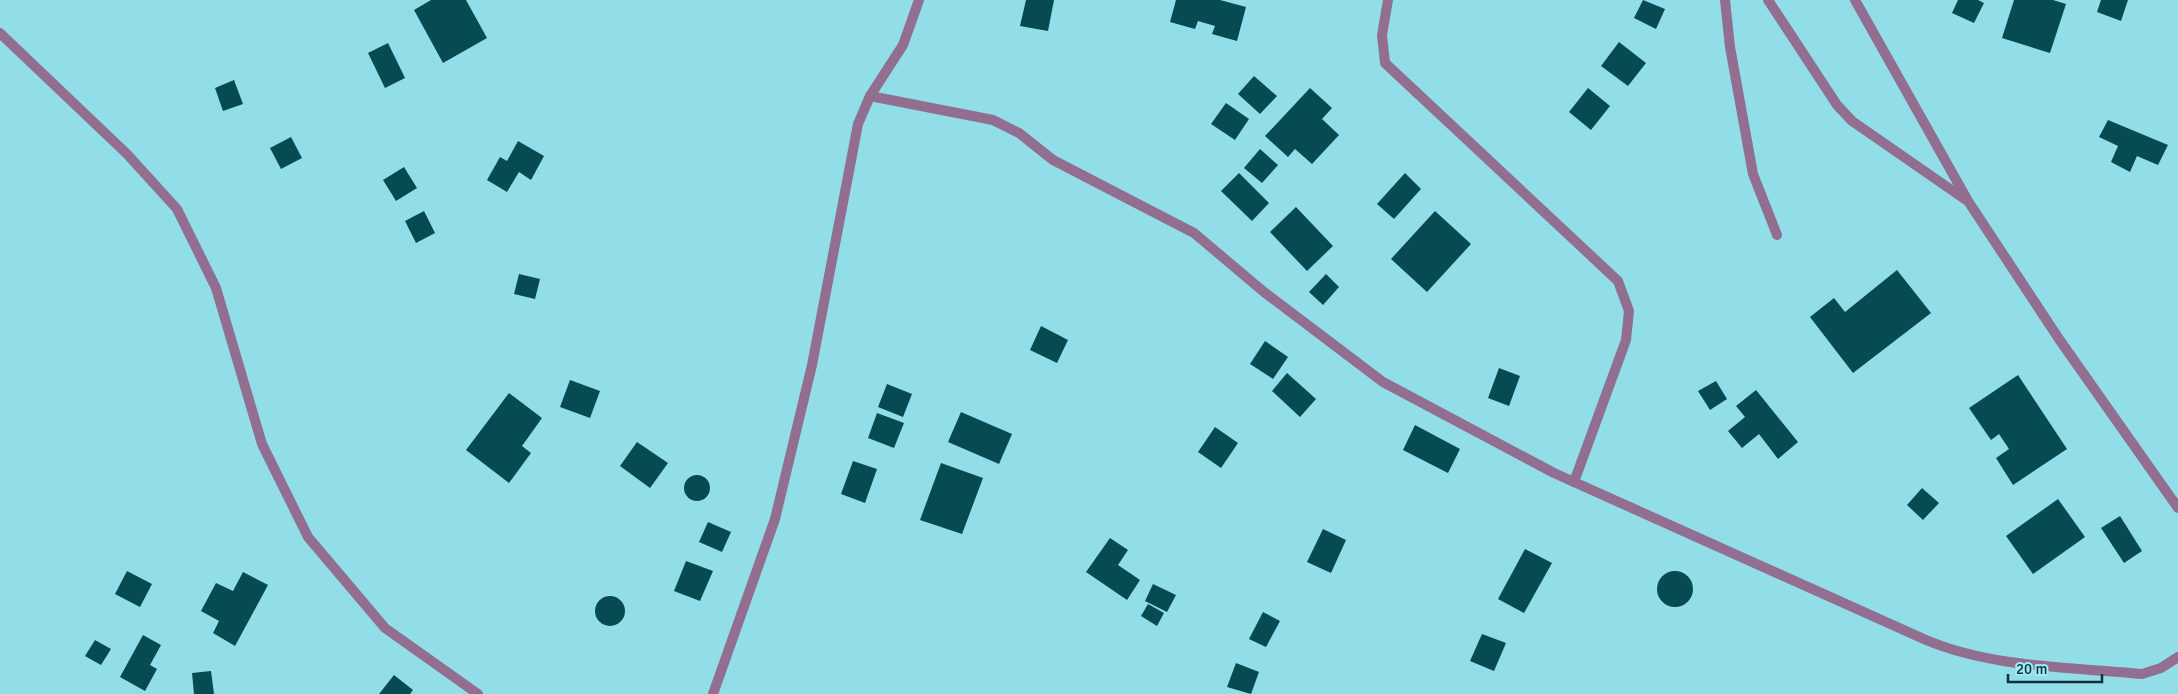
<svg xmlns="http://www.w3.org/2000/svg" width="2178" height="694" font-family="Signika,sans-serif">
  <rect width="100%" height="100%" fill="#91dee9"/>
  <g fill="#064a52">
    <polygon points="431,0 466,0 487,38 443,63 414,10"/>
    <polygon points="1026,0 1054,0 1048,31 1020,26"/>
    <polygon points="1176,0 1220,0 1246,7 1237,41 1212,34 1215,26 1198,21 1195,29 1170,22"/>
    <polygon points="1643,0 1665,9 1656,29 1634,18"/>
    <polygon points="1958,0 1978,0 1984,3 1974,23 1952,13"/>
    <polygon points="2014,0 2053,0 2066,4 2050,53 2002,38"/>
    <polygon points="2101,0 2128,0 2121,21 2097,12"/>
    <polygon points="1619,42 1646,63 1628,86 1601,66"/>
    <polygon points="388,43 405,78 385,88 368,53"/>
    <polygon points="1254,76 1277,96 1260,114 1238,94"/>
    <polygon points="234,80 243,104 223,111 215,88"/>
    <polygon points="1310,88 1332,108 1322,119 1339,135 1312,164 1295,149 1288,157 1265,136"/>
    <polygon points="1588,88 1610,106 1591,130 1569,112"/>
    <polygon points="1226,103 1249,119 1235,140 1211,124"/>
    <polygon points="2108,120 2168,145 2158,165 2137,156 2130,172 2111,162 2118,146 2099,137"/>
    <polygon points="291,137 302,158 281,169 270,148"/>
    <polygon points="518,141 544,156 531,180 519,172 507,192 487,180 500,157 507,161"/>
    <polygon points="1260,149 1278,165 1262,183 1244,168"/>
    <polygon points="404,167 417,188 396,201 383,180"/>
    <polygon points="1239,173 1269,203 1252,221 1221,191"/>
    <polygon points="1405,173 1421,189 1394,219 1377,204"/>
    <polygon points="1296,207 1333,246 1307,271 1270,232"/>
    <polygon points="424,211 435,233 416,243 405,221"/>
    <polygon points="1435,211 1471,244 1427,292 1391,259"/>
    <polygon points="1897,270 1931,313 1853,373 1810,317 1834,298 1845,312"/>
    <polygon points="519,274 540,279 535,299 514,294"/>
    <polygon points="1326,274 1339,287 1323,305 1309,292"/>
    <polygon points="1041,326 1068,340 1057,363 1030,350"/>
    <polygon points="1265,341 1288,357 1273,379 1250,364"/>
    <polygon points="1499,368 1520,376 1509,406 1488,398"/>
    <polygon points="1287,373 1316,399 1300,417 1272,391"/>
    <polygon points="2018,375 2067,449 2013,485 1996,458 2009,449 1999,434 1991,440 1969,408"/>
    <polygon points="570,380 600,391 590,418 560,407"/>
    <polygon points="1716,381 1727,399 1710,410 1698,391"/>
    <polygon points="887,384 912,394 903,417 878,407"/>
    <polygon points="1756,390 1798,442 1778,459 1759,434 1742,448 1728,431 1745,417 1736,406"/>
    <polygon points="509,393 542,418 522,446 531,453 509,483 466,450"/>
    <polygon points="961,412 1012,434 999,464 948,442"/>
    <polygon points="877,413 904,423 894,448 868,438"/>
    <polygon points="1415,425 1460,449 1448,473 1403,450"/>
    <polygon points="1215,427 1238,443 1221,468 1198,452"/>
    <polygon points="637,442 668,463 650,488 620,466"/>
    <polygon points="853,461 877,469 865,503 841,494"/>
    <polygon points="941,463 983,478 962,534 920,520"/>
    <circle cx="697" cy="488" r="13"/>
    <polygon points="1922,488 1939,503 1923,520 1907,505"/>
    <polygon points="2058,499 2085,537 2033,574 2006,536"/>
    <polygon points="2120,516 2142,551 2124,563 2101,528"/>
    <polygon points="708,522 731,532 722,552 699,542"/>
    <polygon points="1323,529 1346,540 1331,573 1307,562"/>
    <polygon points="1110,538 1128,550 1118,565 1140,580 1127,600 1086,572"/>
    <polygon points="1525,549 1552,563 1524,613 1498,599"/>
    <polygon points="686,561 713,571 700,601 674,591"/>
    <polygon points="127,571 152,584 140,607 115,594"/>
    <circle cx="1675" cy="589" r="18"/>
    <polygon points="243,572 268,585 235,646 213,633 219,621 201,611 216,583 233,591"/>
    <polygon points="1153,584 1176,595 1167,612 1145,601"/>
    <circle cx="610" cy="611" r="15"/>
    <polygon points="1148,604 1164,613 1157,626 1141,616"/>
    <polygon points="1263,612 1280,621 1266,647 1249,639"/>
    <polygon points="1482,634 1506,643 1494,671 1470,661"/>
    <polygon points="143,635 161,645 150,665 157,669 145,691 120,677"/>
    <polygon points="95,640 111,649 101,665 85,656"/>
    <polygon points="1236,663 1259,672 1251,694 1227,687"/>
    <polygon points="211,671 214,694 194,694 192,673"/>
    <polygon points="394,675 413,690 410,694 379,694"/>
  </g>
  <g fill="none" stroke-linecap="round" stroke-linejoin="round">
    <polyline stroke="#926e91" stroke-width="10" points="1725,0 1730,47 1753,174 1777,235"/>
    <g stroke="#926e91" stroke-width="10">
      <polyline points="1388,0 1382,35 1385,63 1618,281 1629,311 1626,340 1574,482"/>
      <polyline points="1768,0 1837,105 1852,121 1966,200"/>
      <polyline points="1855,0 1968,201 2059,339 2178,508"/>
      <polyline points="0,33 127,154 177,209 216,288 262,444 308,537 385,628 478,694"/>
      <path d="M 870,96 L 993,120 L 1019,133 L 1053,160 L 1194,233 L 1264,292 L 1383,382 L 1554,473 L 1926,640 C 1993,668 2070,667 2142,674 L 2161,668 L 2178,657"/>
      <polyline points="713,694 775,519 812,365 858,124 870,96 903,45 919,0"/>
    </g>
  </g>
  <path d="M2008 674v8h94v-8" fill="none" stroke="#113136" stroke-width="2.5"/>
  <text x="2016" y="674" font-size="15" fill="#113136" stroke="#9eebf7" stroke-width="4" paint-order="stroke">20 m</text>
</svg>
